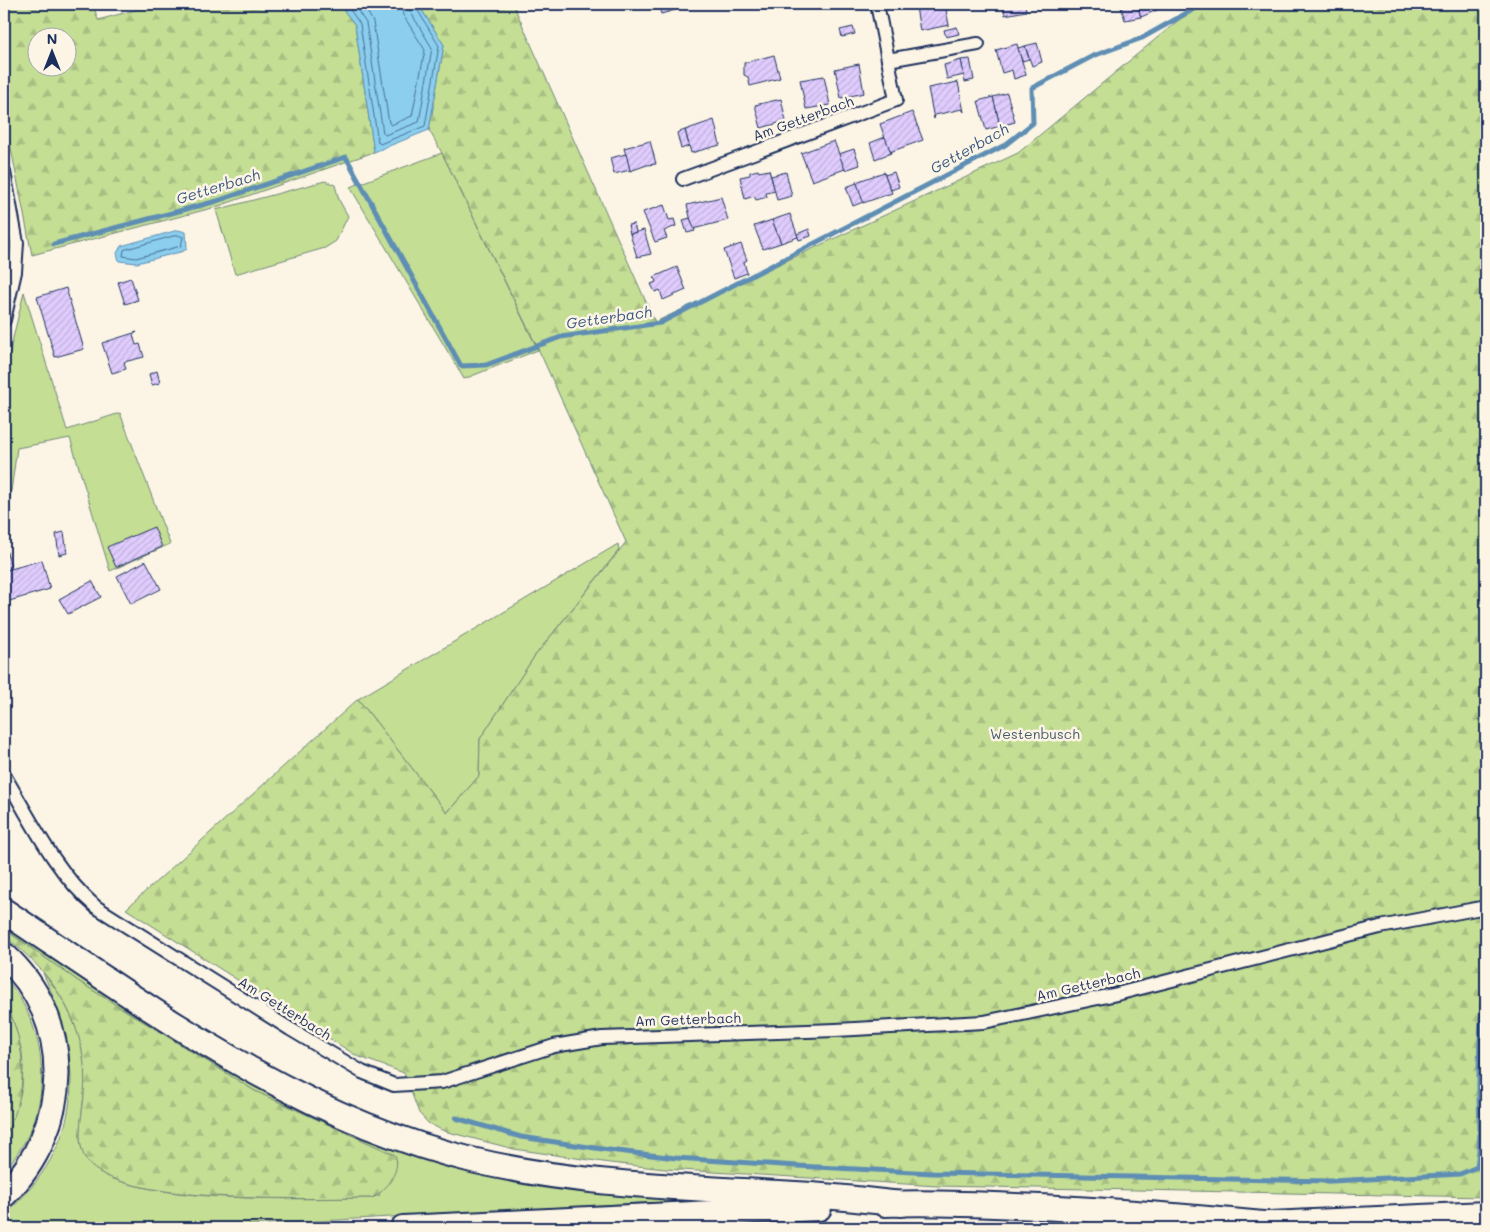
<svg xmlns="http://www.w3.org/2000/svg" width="1490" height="1232" font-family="Mali,sans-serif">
  <defs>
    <pattern id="forest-firs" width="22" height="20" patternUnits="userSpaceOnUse" patternTransform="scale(1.25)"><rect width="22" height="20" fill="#c4de94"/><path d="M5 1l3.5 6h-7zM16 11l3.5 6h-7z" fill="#a8bf82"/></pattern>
    <pattern id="building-hatch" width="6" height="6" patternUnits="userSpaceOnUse" patternTransform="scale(1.25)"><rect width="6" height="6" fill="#e0ccfd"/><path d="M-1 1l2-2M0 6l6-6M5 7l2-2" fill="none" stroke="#c0b0db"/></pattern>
  </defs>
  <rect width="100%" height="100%" fill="#fcf5e5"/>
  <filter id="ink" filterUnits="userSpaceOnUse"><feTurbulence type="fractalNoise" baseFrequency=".02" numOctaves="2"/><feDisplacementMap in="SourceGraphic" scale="10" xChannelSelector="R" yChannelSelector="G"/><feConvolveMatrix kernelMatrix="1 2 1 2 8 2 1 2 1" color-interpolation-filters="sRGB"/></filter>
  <g filter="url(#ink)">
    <g fill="#c4de94" stroke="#708679">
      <polygon points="442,153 538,350 464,379 350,187"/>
      <polygon points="325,181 335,185 339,200 348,216 336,241 325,248 235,274 216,210"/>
      <polygon points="24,292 67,430 120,413 170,544 110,571 70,438 17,448 4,542 4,376"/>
      <polygon points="618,544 619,550 534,657 480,739 479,776 447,813 358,699"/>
      <path d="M 4,920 L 329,1118 L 701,1198 L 702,1201 L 638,1203 L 197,1228 L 4,1228 L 4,1215 C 84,1145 86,1065 43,973 C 69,1003 85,1039 85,1079 C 85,1098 80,1117 80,1136 C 80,1144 83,1155 87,1161 C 121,1207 316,1198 371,1198 L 380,1195 L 321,1123 L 255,1091 L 201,1059 L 81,983 L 4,929 Z"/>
      <path d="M 4,977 C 40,1016 52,1077 32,1127 C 25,1144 14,1158 4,1173 L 4,1137 L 10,1127 L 22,1088 L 23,1068 L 22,1052 L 12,1017 L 4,1002 Z"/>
    </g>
    <g fill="url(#forest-firs)" stroke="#708679" fill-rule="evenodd">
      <path d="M 4,4 L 93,4 L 98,20 L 157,4 L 339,4 L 355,25 L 374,152 L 216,207 L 32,255 L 4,113 ZM 38,38 L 68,38 L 68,68 L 38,68 Z"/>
      <polygon points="418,4 513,4 655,322 1018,153 1198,4 1486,4 1486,409 1479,457 1486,458 1486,1197 937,1186 665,1169 610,1163 514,1149 444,1131 428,1123 419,1113 404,1073 357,1056 126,909 358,699 447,813 479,776 480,739 534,657 626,542 542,357 442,153 429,130 444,45"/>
      <path d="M 4,929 L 81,983 L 255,1091 L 395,1155 C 402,1170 385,1193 371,1198 C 317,1198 118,1206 87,1161 C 74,1142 83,1114 84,1094 C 90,1028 55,974 4,936 Z"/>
      <path d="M 4,1002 C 28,1044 29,1095 4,1137 Z"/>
    </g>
    <g fill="#8bceed" stroke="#5e8eb4">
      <polygon points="339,4 418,4 444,45 429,130 374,152 355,25"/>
      <polygon points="178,230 186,232 187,248 184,251 137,263 119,261 117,253 121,246"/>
    </g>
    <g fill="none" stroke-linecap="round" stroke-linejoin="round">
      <g stroke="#486f97" stroke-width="1">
        <polyline points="346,4 360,24 378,142 380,144 425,126 439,46 414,4"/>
        <polyline points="353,4 366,23 383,133 385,135 419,122 432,48 410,11 408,4"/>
        <polyline points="363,4 373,22 389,123 391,125 412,116 425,50 403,15 401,4"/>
        <polygon points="178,235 183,237 181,246 136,258 123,256 124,250"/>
      </g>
      <g stroke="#5e8eb4" stroke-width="5">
        <polyline points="54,244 217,201 346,157 461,366 486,365 561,337 660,323 1005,145 1033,123 1032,88 1093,56 1142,38 1203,4"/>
        <path d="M 456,1118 L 521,1137 L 609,1150 L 676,1158 L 797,1166 L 933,1173 L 1332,1181 L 1460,1174 L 1477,1167 C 1482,1137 1479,1115 1479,1086 C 1479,1046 1481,1007 1486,967"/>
      </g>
    </g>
    <g fill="url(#building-hatch)" stroke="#1b2f5e">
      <polygon points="658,4 693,4 674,7 675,10 661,14"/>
      <polygon points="929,4 948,4 949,9 946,10 949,25 920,31 916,7"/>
      <polygon points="1003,4 1025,4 1026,11 1005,15"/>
      <polygon points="1120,4 1137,4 1141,17 1125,20"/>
      <polygon points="1137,4 1155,4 1157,10 1141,17"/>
      <polygon points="853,27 855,34 842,37 840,30"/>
      <polygon points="957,27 959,34 946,37 944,30"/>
      <polygon points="1037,43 1042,62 1032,66 1025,46"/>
      <polygon points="1017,44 1026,75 1014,79 1012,70 1002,73 996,50"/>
      <polygon points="1025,46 1029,59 1022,61 1018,48"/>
      <polygon points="774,55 780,78 750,86 748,77 744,75 744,63"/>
      <polygon points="970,59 974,80 965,82 961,60"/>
      <polygon points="961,60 964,75 947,79 944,65"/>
      <polygon points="859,64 864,93 841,98 835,69"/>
      <polygon points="824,76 830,105 806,109 800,80"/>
      <polygon points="958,82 964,112 962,109 935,115 934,119 928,88"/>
      <polygon points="1007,93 1015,122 1000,126 993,97"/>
      <polygon points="993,97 1000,126 986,130 978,101"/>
      <polygon points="781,99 786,121 761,128 755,105"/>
      <polygon points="912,112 923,140 890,152 880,124"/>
      <polygon points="714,120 720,145 691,153 685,130"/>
      <polygon points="685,130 689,146 681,149 677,133"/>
      <polygon points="885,137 891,153 875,159 870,143"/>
      <polygon points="650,141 656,164 647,165 630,171 624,148"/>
      <polygon points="834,141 845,169 812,181 801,153"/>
      <polygon points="854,149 860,165 845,170 839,154"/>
      <polygon points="626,154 630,170 614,174 610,158"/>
      <polygon points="758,170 759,172 769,170 775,191 766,193 767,197 756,200 754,196 745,199 740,177 750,175 750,172"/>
      <polygon points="786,172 792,196 777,200 771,176"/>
      <polygon points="884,172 892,193 863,203 856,182"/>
      <polygon points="894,172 899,187 891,190 885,175"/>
      <polygon points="857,183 863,202 853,206 846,187"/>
      <polygon points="721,197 728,220 693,229 687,205"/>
      <polygon points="664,205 669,220 674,219 676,226 664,231 667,238 655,242 643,212"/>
      <polygon points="790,214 798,237 781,243 772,220"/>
      <polygon points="690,218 695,231 687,233 683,220"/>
      <polygon points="772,220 781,243 763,249 754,226"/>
      <polygon points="634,224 636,232 630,234 628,225"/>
      <polygon points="809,229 811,236 799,240 797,234"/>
      <polygon points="644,230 651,254 637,257 630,234"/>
      <polygon points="741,244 747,260 744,262 747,273 734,278 724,250"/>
      <polygon points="677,267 686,290 663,300 660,290 655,292 651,284 656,282 654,277"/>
      <polygon points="131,278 138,300 125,304 118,282"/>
      <polygon points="66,288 84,349 55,357 37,297"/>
      <polygon points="137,332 133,335 136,345 140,344 144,357 124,362 126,369 112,373 102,343"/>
      <polygon points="157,371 160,383 152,385 149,374"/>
      <polygon points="154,527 162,547 116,567 107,547"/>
      <polygon points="64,532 67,553 59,555 56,534"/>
      <polygon points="4,542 8,556 4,557"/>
      <polygon points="8,556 12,569 4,571 4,557"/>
      <polygon points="42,560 50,589 6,602 4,571"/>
      <polygon points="146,561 161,589 131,604 117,576"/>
      <polygon points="92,581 101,597 68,614 59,599"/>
    </g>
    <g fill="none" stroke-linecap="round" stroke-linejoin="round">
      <defs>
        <g id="minor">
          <polyline points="888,60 978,44"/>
          <polyline points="4,172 17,243 15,272 4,320"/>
          <polyline points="683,179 896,100 877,4"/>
          <path d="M 4,775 C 31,820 55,872 96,907 L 290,1029 L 362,1072 L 394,1085 L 442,1082 L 554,1046 L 602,1038 L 836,1030 L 984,1022 L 1117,994 L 1380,927 L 1486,907"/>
        </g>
        <g id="motorway">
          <path d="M 4,911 C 151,1009 298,1118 472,1160 C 579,1186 687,1187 795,1194 C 831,1196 866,1200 902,1204"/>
          <path d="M 4,955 C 76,1020 72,1128 4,1195"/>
          <path d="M 885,1204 C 928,1202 972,1204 1015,1206 C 1098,1209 1180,1216 1263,1224"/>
          <polyline points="1247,1225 1486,1214"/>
          <polyline points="403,1228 819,1208"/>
        </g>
      </defs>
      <use href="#minor" stroke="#1b2f5e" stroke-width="16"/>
      <use href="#motorway" stroke="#1b2f5e" stroke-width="28"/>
      <use href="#minor" stroke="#fcf5e5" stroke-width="12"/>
      <use href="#motorway" stroke="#fcf5e5" stroke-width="24"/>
    </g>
  </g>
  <g text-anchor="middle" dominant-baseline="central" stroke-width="5" stroke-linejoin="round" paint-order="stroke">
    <g font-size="14" fill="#1b2f5e" stroke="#fcf5e5">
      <text transform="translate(803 118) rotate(-20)">Am Getterbach</text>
      <text transform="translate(1088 984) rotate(-13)">Am Getterbach</text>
      <text transform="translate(285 1008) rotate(32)">Am Getterbach</text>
      <text transform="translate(688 1019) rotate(-2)">Am Getterbach</text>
    </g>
    <g font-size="14" fill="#455b6c" stroke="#fcf5e5">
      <text x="1035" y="733">Westenbusch</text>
    </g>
    <g font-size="15" font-style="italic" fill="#375782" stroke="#fcf5e5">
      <text transform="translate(969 148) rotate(-29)">Getterbach</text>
      <text transform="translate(218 186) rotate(-17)">Getterbach</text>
      <text transform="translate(609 317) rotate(-8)">Getterbach</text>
    </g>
  </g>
  <rect width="1490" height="1232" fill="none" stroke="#fcf5e5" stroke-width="20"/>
  <rect x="10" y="10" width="1470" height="1212" fill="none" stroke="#1b2f5e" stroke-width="2" filter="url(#ink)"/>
  <g transform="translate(52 52)"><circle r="24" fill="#fcf5e5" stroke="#a2a6af"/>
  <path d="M0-4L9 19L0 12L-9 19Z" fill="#1b2f5e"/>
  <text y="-8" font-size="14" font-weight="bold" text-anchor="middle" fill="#1b2f5e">N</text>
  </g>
</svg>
